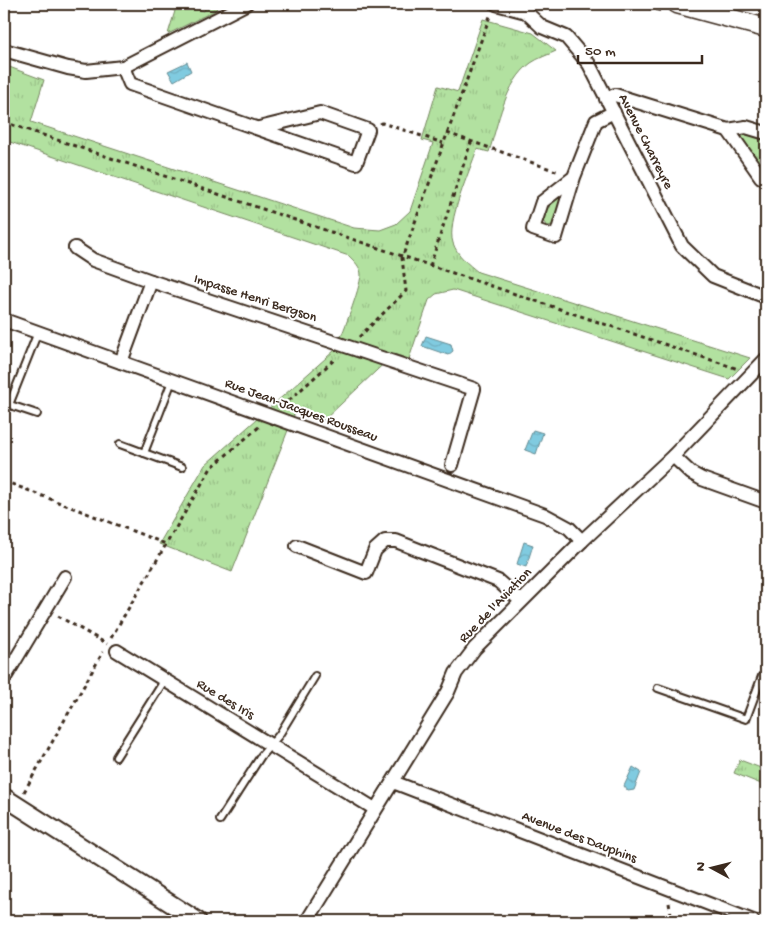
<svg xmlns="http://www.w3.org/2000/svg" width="770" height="925" font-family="'Gochi Hand',sans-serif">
  <defs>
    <pattern id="grass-tufts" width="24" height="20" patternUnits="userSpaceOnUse" patternTransform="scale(1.25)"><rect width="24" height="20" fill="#b2e1a0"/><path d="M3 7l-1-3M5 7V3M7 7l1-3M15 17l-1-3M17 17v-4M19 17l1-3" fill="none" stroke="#9ac189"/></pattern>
    <pattern id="water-waves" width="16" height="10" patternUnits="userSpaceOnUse" patternTransform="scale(1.25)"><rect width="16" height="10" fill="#80cbe0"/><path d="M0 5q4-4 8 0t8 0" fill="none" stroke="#70aec0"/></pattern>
  </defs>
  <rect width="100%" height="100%" fill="#fff"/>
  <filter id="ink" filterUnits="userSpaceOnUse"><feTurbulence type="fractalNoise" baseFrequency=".02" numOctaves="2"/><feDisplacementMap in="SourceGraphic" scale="10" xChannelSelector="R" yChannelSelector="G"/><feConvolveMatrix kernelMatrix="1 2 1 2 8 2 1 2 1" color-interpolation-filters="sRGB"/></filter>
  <g filter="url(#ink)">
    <g fill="url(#grass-tufts)" stroke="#76865f">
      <polygon points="171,4 181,4 204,11 207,4 217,4 218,7 214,11 168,34 175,11 170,9"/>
      <path d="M 483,19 L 533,33 L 556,51 C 548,55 538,58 531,63 C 505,82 498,124 489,152 L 477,149 C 470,171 446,222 453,243 C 457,255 468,264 478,272 L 750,358 L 729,379 L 453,290 L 436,294 L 429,300 L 409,359 L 394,354 L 324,420 L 296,410 L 232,572 L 159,544 L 205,465 L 335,350 C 342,337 360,288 361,275 C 361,267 354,261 349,256 L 4,140 L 4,65 L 44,80 L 31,122 L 354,228 L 380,230 L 396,224 L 410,211 L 433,143 L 422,140 L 438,86 L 458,92 Z"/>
      <polygon points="747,133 766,139 766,171 741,140 743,134"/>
      <polygon points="560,195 563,195 553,225 547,226 542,220 544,212"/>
      <polygon points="740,760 766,770 766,786 734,773"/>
    </g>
    <g fill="url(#water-waves)" stroke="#648b92">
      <polygon points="187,62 191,71 174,81 168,71"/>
      <polygon points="426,336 451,344 453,351 448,355 422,346"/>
      <polygon points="533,430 543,433 536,454 525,450"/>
      <polygon points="524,542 533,545 526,567 517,564"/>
      <polygon points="633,767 641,772 634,790 628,791 624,786"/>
    </g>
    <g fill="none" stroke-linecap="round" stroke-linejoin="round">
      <defs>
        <g id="service">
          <polyline points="4,403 37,414"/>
          <polyline points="9,405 38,332"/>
          <polyline points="120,444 182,467"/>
          <polyline points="144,453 172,381"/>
          <polyline points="658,688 746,719 762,676 766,675"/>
          <polyline points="116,757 164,681"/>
          <polyline points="220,820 261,756 279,735 315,676"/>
        </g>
        <g id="minor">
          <polyline points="496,4 526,12 542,27 566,37 589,64 682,246 713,276 766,297"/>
          <polyline points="4,50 68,68 86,71 123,67 246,4"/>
          <polyline points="123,67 130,84 356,163 368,130 320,113 259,128"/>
          <polyline points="606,99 615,95 728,130 746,127 766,133"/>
          <polyline points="728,130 761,177 766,178"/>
          <polyline points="574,177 542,202 533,229 556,237 574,177 596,121 614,112"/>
          <polyline points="75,248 93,260 151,281 474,389 452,465"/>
          <polyline points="4,320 545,515 569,528 582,541"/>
          <polyline points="121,362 151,281"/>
          <polyline points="673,456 691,473 702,479 766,502"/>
          <polyline points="297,546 366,573 375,550 385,541 396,541 498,581 521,601"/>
          <polyline points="117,651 375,809"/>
          <polyline points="4,679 65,577"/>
          <polyline points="393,782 753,921"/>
          <polyline points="307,921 448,692 456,673 475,648 582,541 673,456 766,359"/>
        </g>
        <polyline id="tertiary" points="4,797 198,921"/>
        <polyline id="secondary" points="677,4 766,28"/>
      </defs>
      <use href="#service" stroke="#3b2a1e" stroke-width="10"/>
      <use href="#minor" stroke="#3b2a1e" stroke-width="16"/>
      <use href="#tertiary" stroke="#3b2a1e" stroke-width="20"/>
      <use href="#secondary" stroke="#3b2a1e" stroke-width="21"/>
      <g stroke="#3b2a1e" stroke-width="3" stroke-dasharray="4 4" stroke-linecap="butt">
        <polyline points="633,4 662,11"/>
        <polyline points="4,122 738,369"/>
        <polyline points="380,124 382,123 443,143"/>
        <polyline points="447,133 559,172"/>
        <polyline points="430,266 471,142"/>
        <polyline points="359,337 406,291 402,258 490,16"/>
        <polyline points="283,406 336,358"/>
        <polyline points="4,481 166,544"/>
        <polyline points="58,616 107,644"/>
        <polyline points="111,638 211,468 260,426"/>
        <polyline points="24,792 103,652"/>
        <polyline points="669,903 672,921"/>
      </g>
      <use href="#service" stroke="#fff" stroke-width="6"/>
      <use href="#minor" stroke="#fff" stroke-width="12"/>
      <use href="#tertiary" stroke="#fff" stroke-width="16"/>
      <use href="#secondary" stroke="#fff" stroke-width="18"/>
    </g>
  </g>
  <g text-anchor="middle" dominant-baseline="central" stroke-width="4" stroke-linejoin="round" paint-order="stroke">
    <g font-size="14" fill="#3b2a1e" stroke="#fff">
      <text transform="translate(645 142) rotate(63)">Avenue Charreyre</text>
      <text transform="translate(255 299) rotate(18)">Impasse Henri Bergson</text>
      <text transform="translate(301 411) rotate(20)">Rue Jean-Jacques Rousseau</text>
      <text transform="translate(496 606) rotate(-46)">Rue de l'Aviation</text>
      <text transform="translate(225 700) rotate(31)">Rue des Iris</text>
      <text transform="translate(579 838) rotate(21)">Avenue des Dauphins</text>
    </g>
  </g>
  <rect width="770" height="925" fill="none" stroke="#fff" stroke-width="20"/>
  <rect x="10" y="10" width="750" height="905" fill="none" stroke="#3b2a1e" stroke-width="2" filter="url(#ink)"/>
  <g transform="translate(712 868) rotate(277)" stroke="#ffffff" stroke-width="4" paint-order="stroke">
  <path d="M0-4L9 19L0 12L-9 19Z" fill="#3b2a1e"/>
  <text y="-8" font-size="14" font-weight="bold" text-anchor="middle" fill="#3b2a1e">N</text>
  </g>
  <path d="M578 55v8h124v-8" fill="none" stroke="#3b2a1e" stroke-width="2.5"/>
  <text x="585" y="55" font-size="15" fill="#3b2a1e" stroke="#ffffff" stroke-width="4" paint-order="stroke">50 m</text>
</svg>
